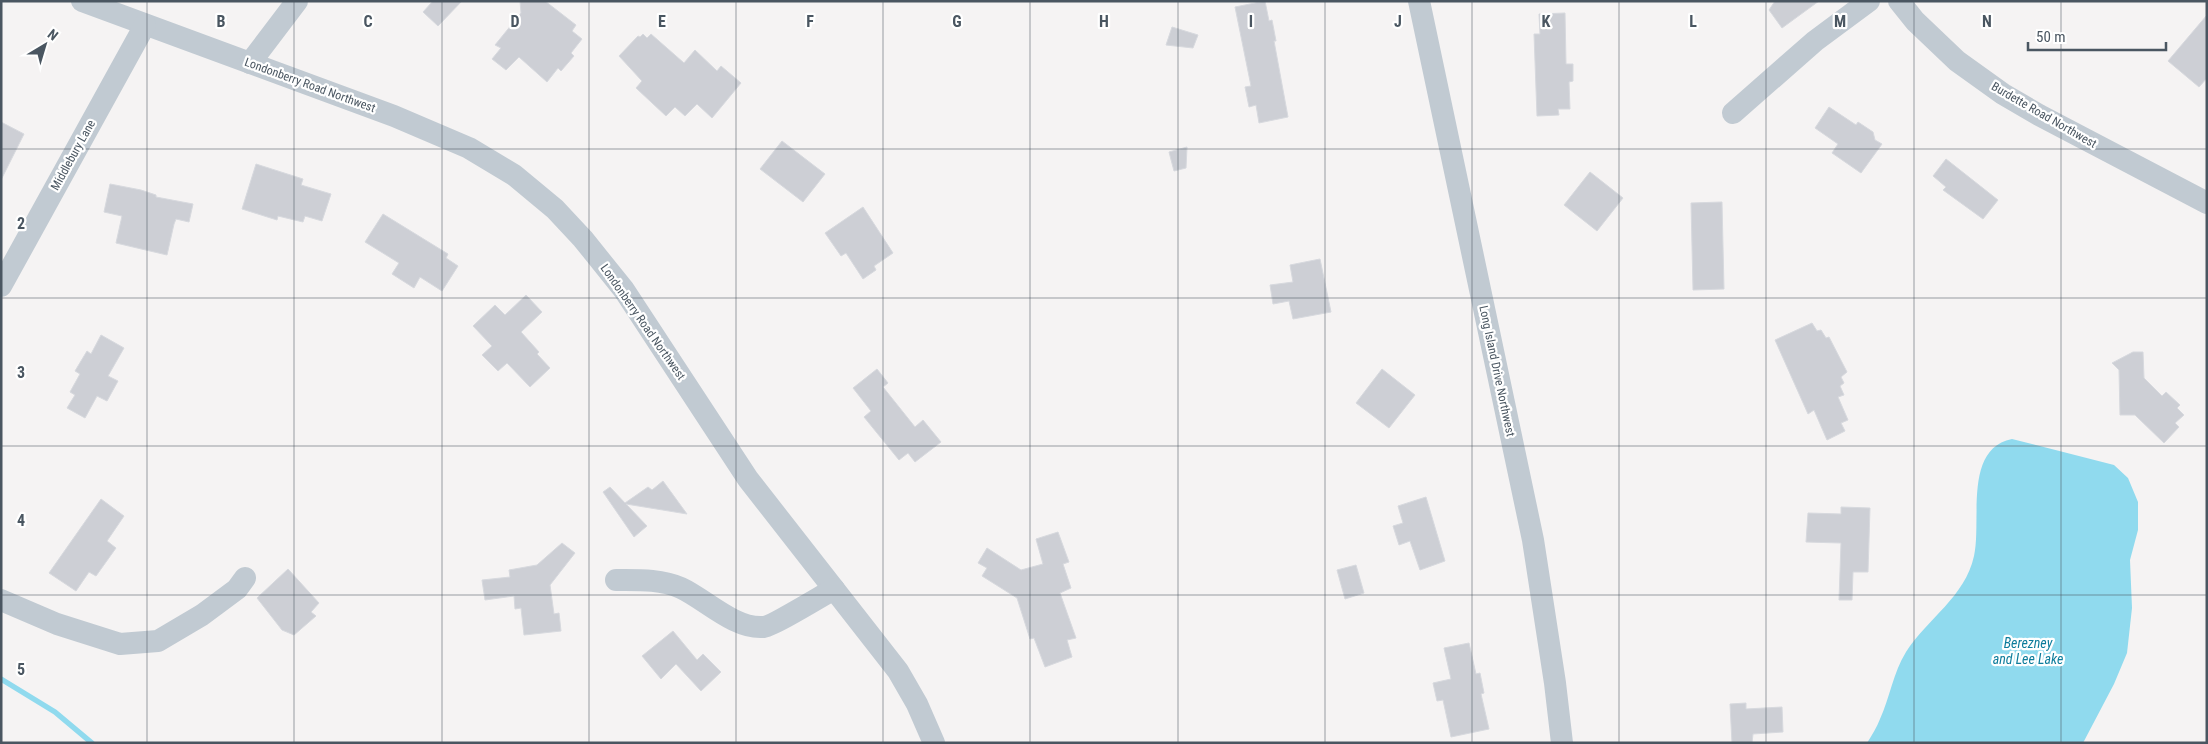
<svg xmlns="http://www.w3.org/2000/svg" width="2208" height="744" font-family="'Roboto Condensed',sans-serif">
  <rect width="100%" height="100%" fill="#f5f3f3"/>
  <path fill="#90daee" d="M 2012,439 L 2114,465 L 2128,478 L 2138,502 L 2138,530 L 2130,560 L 2132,608 L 2127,653 L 2114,684 L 2083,743 L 1867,743 C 1872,735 1877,727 1880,719 C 1890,697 1893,673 1906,652 C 1928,618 1965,597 1974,556 C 1982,521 1963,449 2012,439 Z"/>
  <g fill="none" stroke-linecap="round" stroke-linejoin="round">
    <polyline stroke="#90daee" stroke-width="5.5" points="1,679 55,712 92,743"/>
  </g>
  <g fill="#cdcfd5" stroke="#d7d9de">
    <polygon points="433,1 462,1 438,26 423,12"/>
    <polygon points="520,1 545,1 576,25 572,31 582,39 571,53 574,56 561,71 558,68 547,82 519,57 506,70 492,59 501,48 495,45 521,13"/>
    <polygon points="1265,1 1269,21 1272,20 1276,41 1274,41 1288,117 1259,123 1256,105 1249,107 1245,87 1251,86 1235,7"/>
    <polygon points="1775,1 1819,1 1782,28 1769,10"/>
    <polygon points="1565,13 1566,64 1573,64 1573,81 1569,82 1570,109 1558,109 1559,115 1537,116 1534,34 1540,34 1539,14"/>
    <polygon points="2207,15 2207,78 2199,87 2168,61"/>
    <polygon points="1172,27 1198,35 1193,48 1166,45"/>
    <polygon points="643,34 647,38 651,34 684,63 695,50 717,71 721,66 741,83 712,118 697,104 685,116 675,107 666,116 636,88 642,81 619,56 638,36 640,37"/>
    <polygon points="1829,107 1856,125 1858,122 1873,132 1875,140 1882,144 1861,173 1832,153 1838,144 1815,128"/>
    <polygon points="1,122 24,134 1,180"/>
    <polygon points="782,141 825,174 803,202 760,169"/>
    <polygon points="1187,147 1186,168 1174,171 1169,152"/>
    <polygon points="1946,159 1998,200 1983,219 1943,190 1946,187 1933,176"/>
    <polygon points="256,164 303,179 301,185 331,194 322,221 305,216 303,222 278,216 277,220 242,209"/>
    <polygon points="1590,172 1623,198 1597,231 1564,205"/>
    <polygon points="110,184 141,190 156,195 156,197 193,204 189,222 176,219 174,224 167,255 116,243 122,216 104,212"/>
    <polygon points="1722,202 1724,289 1693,290 1691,203"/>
    <polygon points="863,207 893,253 874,266 876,270 863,279 846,253 841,256 825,233"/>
    <polygon points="383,214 448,254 446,258 458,266 442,291 420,277 414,288 392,274 399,263 365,242"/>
    <polygon points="1320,259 1331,312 1293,319 1289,301 1273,304 1270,285 1293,282 1290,265"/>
    <polygon points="526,295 542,312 521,332 539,352 537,354 550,368 530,387 507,363 498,371 482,355 492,346 473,326 495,305 505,315"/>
    <polygon points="1812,323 1817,331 1821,330 1826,338 1829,337 1847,372 1841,377 1844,383 1840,386 1844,395 1838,397 1848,420 1841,423 1845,431 1827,440 1814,410 1808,414 1775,340"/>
    <polygon points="101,335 124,348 108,376 118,381 107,401 97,396 85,418 67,408 75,395 70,392 80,374 75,371 87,351 91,354"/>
    <polygon points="2133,352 2143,352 2144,378 2162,396 2166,392 2180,405 2177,408 2184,415 2175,423 2179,427 2164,443 2135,415 2120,415 2119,370 2112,363"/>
    <polygon points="877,369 888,383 883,387 915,427 923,420 941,442 915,462 908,453 899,460 864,417 871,411 853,388"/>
    <polygon points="1382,369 1415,395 1389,428 1356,403"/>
    <polygon points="663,481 687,514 626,504 647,526 634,537 603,492 610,487 625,503 648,487 652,490"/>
    <polygon points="1426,497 1445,561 1420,570 1410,541 1399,545 1393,526 1403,523 1398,506"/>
    <polygon points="101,499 124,516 107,541 116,548 96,576 89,572 76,591 49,573"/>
    <polygon points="1841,507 1870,508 1868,572 1853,572 1852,600 1839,600 1841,543 1806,542 1808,513 1841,514"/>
    <polygon points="1058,532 1069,562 1063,564 1071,588 1060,593 1076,638 1067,640 1072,657 1045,667 1034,638 1030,639 1017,598 982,576 987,568 978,563 987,548 1021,570 1043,564 1036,539"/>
    <polygon points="562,543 575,553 550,585 554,614 559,613 561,631 524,635 521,608 515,609 514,596 485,600 482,580 510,577 509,570 537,565"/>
    <polygon points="1356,565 1364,593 1345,599 1337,570"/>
    <polygon points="288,569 319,603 311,612 316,616 294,635 282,630 257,598"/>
    <polygon points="673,631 697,660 703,654 721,672 701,691 676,664 661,679 642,656"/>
    <polygon points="1469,643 1476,674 1480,673 1484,693 1481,694 1489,729 1451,737 1443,700 1437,701 1433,683 1451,679 1444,648"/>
    <polygon points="1746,703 1746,709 1782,707 1783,732 1753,734 1752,743 1732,743 1730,704"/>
  </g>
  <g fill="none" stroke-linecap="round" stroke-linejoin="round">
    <g stroke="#c1cad2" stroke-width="22">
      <polyline points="82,1 394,116 469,148 514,175 555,209 583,239 624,290 748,479 898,671 917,704 934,743"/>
      <polyline points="1419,1 1533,540 1555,683 1562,743"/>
      <polyline points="1899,1 1915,21 1957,61 2003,94 2039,115 2207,203"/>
      <polyline points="250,63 297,1"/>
      <polyline points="1733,113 1815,41 1869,1"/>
      <polyline points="1,286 145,25"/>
      <path d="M 616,580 C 638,580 661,579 681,588 C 705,599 734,629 763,627 C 771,627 823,595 834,589"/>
      <polyline points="1,600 57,624 120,644 158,641 202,615 237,589 245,578"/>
    </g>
  </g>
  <path fill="none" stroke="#4a5661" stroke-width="1" stroke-opacity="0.55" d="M 147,1 L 147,743M 294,1 L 294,743M 442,1 L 442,743M 589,1 L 589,743M 736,1 L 736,743M 883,1 L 883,743M 1030,1 L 1030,743M 1178,1 L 1178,743M 1325,1 L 1325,743M 1472,1 L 1472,743M 1619,1 L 1619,743M 1766,1 L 1766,743M 1914,1 L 1914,743M 2061,1 L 2061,743M 1,149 L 2207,149M 1,298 L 2207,298M 1,446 L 2207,446M 1,595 L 2207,595"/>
  <g text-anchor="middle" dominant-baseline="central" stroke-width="4.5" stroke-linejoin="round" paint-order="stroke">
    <g font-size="12" fill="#4a5661" stroke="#fff">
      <text transform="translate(310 85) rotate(20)">Londonberry Road Northwest</text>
      <text transform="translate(2044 115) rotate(30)">Burdette Road Northwest</text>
      <text transform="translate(73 155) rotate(-61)">Middlebury Lane</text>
      <text transform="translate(643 322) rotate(55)">Londonberry Road Northwest</text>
      <text transform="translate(1497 371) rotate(78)">Long Island Drive Northwest</text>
    </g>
    <g font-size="14" font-style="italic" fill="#0c7c9b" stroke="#fff">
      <text x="2028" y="643">Berezney<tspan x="2028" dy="16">and Lee Lake</tspan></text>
    </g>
  </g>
  <g font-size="16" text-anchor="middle" font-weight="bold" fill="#4a5661" stroke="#fff" stroke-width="4.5" stroke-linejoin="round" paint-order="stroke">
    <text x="221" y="27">B</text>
    <text x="368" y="27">C</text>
    <text x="515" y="27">D</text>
    <text x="662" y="27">E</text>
    <text x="810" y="27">F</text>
    <text x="957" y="27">G</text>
    <text x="1104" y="27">H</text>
    <text x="1251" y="27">I</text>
    <text x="1398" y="27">J</text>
    <text x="1546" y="27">K</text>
    <text x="1693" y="27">L</text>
    <text x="1840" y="27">M</text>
    <text x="1987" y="27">N</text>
    <text x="21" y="229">2</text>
    <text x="21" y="378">3</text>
    <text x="21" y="526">4</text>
    <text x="21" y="675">5</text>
  </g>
  <rect width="2208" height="744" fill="none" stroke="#4a5661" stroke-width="5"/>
  <g transform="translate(45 45) rotate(38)" stroke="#ffffff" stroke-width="4" paint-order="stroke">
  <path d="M0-4L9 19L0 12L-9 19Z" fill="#4a5661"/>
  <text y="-8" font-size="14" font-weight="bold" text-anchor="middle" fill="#4a5661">N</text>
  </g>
  <path d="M2028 42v8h138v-8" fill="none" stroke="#4a5661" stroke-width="2.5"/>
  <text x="2036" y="42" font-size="15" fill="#4a5661" stroke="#ffffff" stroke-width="4" paint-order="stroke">50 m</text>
</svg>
